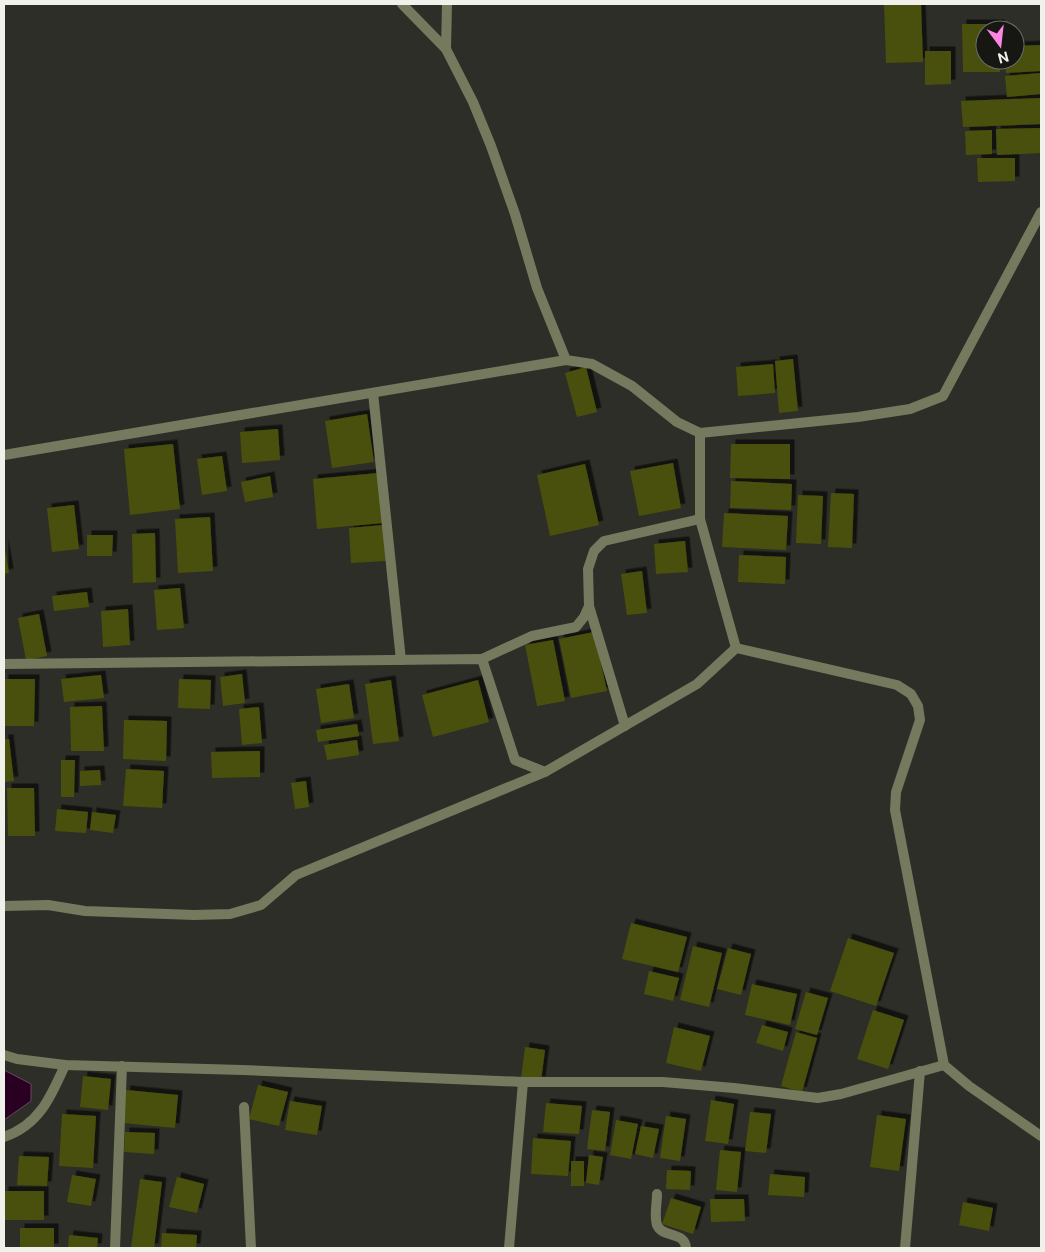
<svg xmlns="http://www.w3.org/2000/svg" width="1045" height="1252" font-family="'Public Sans',sans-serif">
  <defs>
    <filter id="shadow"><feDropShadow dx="4.5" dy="-4.5" stdDeviation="0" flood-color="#0009"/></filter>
  </defs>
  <rect width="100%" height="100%" fill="#2d2e27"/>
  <polygon fill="#290022" stroke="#65485f" points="4,1070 31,1084 31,1101 4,1120"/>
  <g fill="#4a5009" filter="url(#shadow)">
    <polygon points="884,4 921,4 923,62 886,63"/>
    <polygon points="962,24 1000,24 1000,30 985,30 985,60 1000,60 1000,72 963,72"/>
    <polygon points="1041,45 1041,71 1006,73 1005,60 1015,60 1015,46"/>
    <polygon points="925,51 951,51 951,84 925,85"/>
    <polygon points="1041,73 1041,94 1007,97 1005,76"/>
    <polygon points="1041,98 1041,124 963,127 961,101"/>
    <polygon points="1041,128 1041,153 997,155 996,129"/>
    <polygon points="992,130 992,154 966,155 965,131"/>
    <polygon points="977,158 1015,158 1015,181 978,182"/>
    <polygon points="793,359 798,411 779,413 775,361"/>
    <polygon points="773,364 775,393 738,396 736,367"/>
    <polygon points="586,367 597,412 577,417 565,373"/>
    <polygon points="367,414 374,462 332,468 325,421"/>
    <polygon points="278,429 280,460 242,463 240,432"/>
    <polygon points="173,444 180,509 130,515 124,449"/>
    <polygon points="731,444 790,444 790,479 730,478"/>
    <polygon points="222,456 227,491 202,495 197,459"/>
    <polygon points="673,463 681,508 639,516 630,471"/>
    <polygon points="585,464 599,525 550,536 537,475"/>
    <polygon points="378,473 383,523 317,529 313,479"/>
    <polygon points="270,476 273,497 245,502 241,482"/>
    <polygon points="731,481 792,484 791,510 730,508"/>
    <polygon points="831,493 854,494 852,548 828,547"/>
    <polygon points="798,495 823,496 821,544 796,543"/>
    <polygon points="74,505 79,549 52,552 47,508"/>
    <polygon points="724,513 788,516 786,550 722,547"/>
    <polygon points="210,517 213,571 178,573 175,519"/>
    <polygon points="383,525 386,561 351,563 349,528"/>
    <polygon points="155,533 156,582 133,583 132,534"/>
    <polygon points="87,535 113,535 112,556 87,556"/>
    <polygon points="685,541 688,572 656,574 654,544"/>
    <polygon points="4,543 9,573 4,574"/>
    <polygon points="739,555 786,557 785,584 738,582"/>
    <polygon points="642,571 647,613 627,615 621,574"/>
    <polygon points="180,588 184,628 157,630 154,590"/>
    <polygon points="87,592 89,607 54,611 52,596"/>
    <polygon points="128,609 130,645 103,647 101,611"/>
    <polygon points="39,614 47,656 26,660 18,618"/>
    <polygon points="594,632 607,691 571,698 559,639"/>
    <polygon points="553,640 565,701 537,706 525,645"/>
    <polygon points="242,674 245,703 223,706 220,677"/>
    <polygon points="101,675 104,698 64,702 61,679"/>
    <polygon points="4,679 35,679 34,726 4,726"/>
    <polygon points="179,679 211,680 210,709 178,708"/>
    <polygon points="391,680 399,741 373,744 365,684"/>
    <polygon points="478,680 489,722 433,737 422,695"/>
    <polygon points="349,684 354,718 321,723 316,689"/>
    <polygon points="102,706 104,751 71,751 70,707"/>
    <polygon points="259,707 262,743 242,745 239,709"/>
    <polygon points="124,720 167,721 166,761 123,759"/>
    <polygon points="357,724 359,736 318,742 316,730"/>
    <polygon points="4,739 9,739 14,781 4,782"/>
    <polygon points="357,740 359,755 327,760 324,745"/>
    <polygon points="260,751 260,777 212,778 211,752"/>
    <polygon points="61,760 75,760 74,797 61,797"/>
    <polygon points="126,769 164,771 162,808 123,806"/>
    <polygon points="100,770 101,785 80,786 80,771"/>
    <polygon points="306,781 309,807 295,809 291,783"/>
    <polygon points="7,788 34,788 35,836 8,836"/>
    <polygon points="57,809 88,812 86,833 55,831"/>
    <polygon points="92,812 116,815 113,833 90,830"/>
    <polygon points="631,923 687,937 678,972 622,959"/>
    <polygon points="848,938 894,953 876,1006 830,991"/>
    <polygon points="693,946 722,953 709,1007 680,1000"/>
    <polygon points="728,948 751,954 741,995 717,989"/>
    <polygon points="649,971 679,978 673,1001 644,994"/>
    <polygon points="752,984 797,994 790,1025 745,1015"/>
    <polygon points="806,992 828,998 817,1035 795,1029"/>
    <polygon points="873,1010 904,1020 888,1069 857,1059"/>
    <polygon points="762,1025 788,1032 783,1051 756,1043"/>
    <polygon points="674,1027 710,1036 701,1071 666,1063"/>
    <polygon points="796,1032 817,1038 802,1092 781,1086"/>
    <polygon points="525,1047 545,1050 541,1081 521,1078"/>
    <polygon points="83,1076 111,1079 108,1110 80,1107"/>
    <polygon points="258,1085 288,1092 279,1126 249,1119"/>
    <polygon points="126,1090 178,1095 175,1128 123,1123"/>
    <polygon points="711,1100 734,1104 728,1144 705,1141"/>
    <polygon points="290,1101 322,1106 317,1135 285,1130"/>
    <polygon points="546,1103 582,1106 579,1134 543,1132"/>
    <polygon points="592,1110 610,1112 605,1151 587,1149"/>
    <polygon points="750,1112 771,1114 766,1153 745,1151"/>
    <polygon points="62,1114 96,1116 93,1168 59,1166"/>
    <polygon points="877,1115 906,1119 899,1171 870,1167"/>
    <polygon points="666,1116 686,1119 680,1161 660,1158"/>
    <polygon points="616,1120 638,1124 631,1159 610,1155"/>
    <polygon points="641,1126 659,1129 653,1158 635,1154"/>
    <polygon points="125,1132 155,1133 154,1154 124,1152"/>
    <polygon points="533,1138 571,1141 568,1176 531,1174"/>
    <polygon points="720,1150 741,1152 737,1192 716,1190"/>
    <polygon points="589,1155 603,1157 599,1185 586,1183"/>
    <polygon points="19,1156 49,1157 47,1186 17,1185"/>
    <rect x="571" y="1161" width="13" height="25"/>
    <polygon points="667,1170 691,1171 690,1190 666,1189"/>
    <polygon points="770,1174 805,1177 804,1197 768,1195"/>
    <polygon points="72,1175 96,1179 91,1206 67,1202"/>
    <polygon points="177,1177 204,1184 197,1213 169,1207"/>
    <polygon points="140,1179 162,1182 154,1248 131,1248"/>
    <rect x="4" y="1191" width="40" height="29"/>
    <polygon points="671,1198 701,1207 693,1234 662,1224"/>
    <polygon points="710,1199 744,1199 745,1221 711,1222"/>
    <polygon points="963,1202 993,1208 989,1231 959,1225"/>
    <rect x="20" y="1228" width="34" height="20"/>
    <polygon points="162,1233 197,1235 196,1248 161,1248"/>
    <polygon points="69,1235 98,1238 97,1248 68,1248"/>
  </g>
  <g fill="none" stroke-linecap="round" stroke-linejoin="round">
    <g stroke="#75795e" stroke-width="10">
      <polyline points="402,4 446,49 473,102 491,146 515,214 537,288 566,360"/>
      <polyline points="446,49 447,4"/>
      <polyline points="373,393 401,660"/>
      <polyline points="700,433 700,519 736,648"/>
      <polyline points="4,455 566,360 592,364 632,386 677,422 700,433 858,417 910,409 943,396 1041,212"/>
      <polyline points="589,606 625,726"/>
      <polyline points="482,659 532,636 576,627 584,617 589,606 588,569 594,551 604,541 700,519"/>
      <polyline points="4,664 482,659 515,760 545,772"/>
      <polyline points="4,906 48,905 85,911 194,915 230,914 261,905 296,875 545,772 697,684 736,648 897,685 911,694 918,706 920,720 896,792 895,810 944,1065 969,1086 1041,1136"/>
      <polyline points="4,1055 17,1059 65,1065 242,1070 523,1082 509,1248"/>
      <polyline points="523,1082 663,1082 734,1088 818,1098 841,1094 944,1065"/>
      <polyline points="244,1107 251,1248"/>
      <path d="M 4,1137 C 39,1125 51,1097 65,1065"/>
      <path d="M 657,1194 C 657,1203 654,1216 657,1225 C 662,1238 685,1231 686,1248"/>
      <polyline points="115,1248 122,1066"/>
      <polyline points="905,1248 920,1071"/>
    </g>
  </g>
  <rect width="1045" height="1252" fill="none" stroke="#f1f1ec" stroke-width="10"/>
  <g transform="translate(1000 45) rotate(165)"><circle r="24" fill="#161613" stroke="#6e6e6a"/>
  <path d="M0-4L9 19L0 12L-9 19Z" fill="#fe86e1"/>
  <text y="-8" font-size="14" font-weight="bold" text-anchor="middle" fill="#f1f1ec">N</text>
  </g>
</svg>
